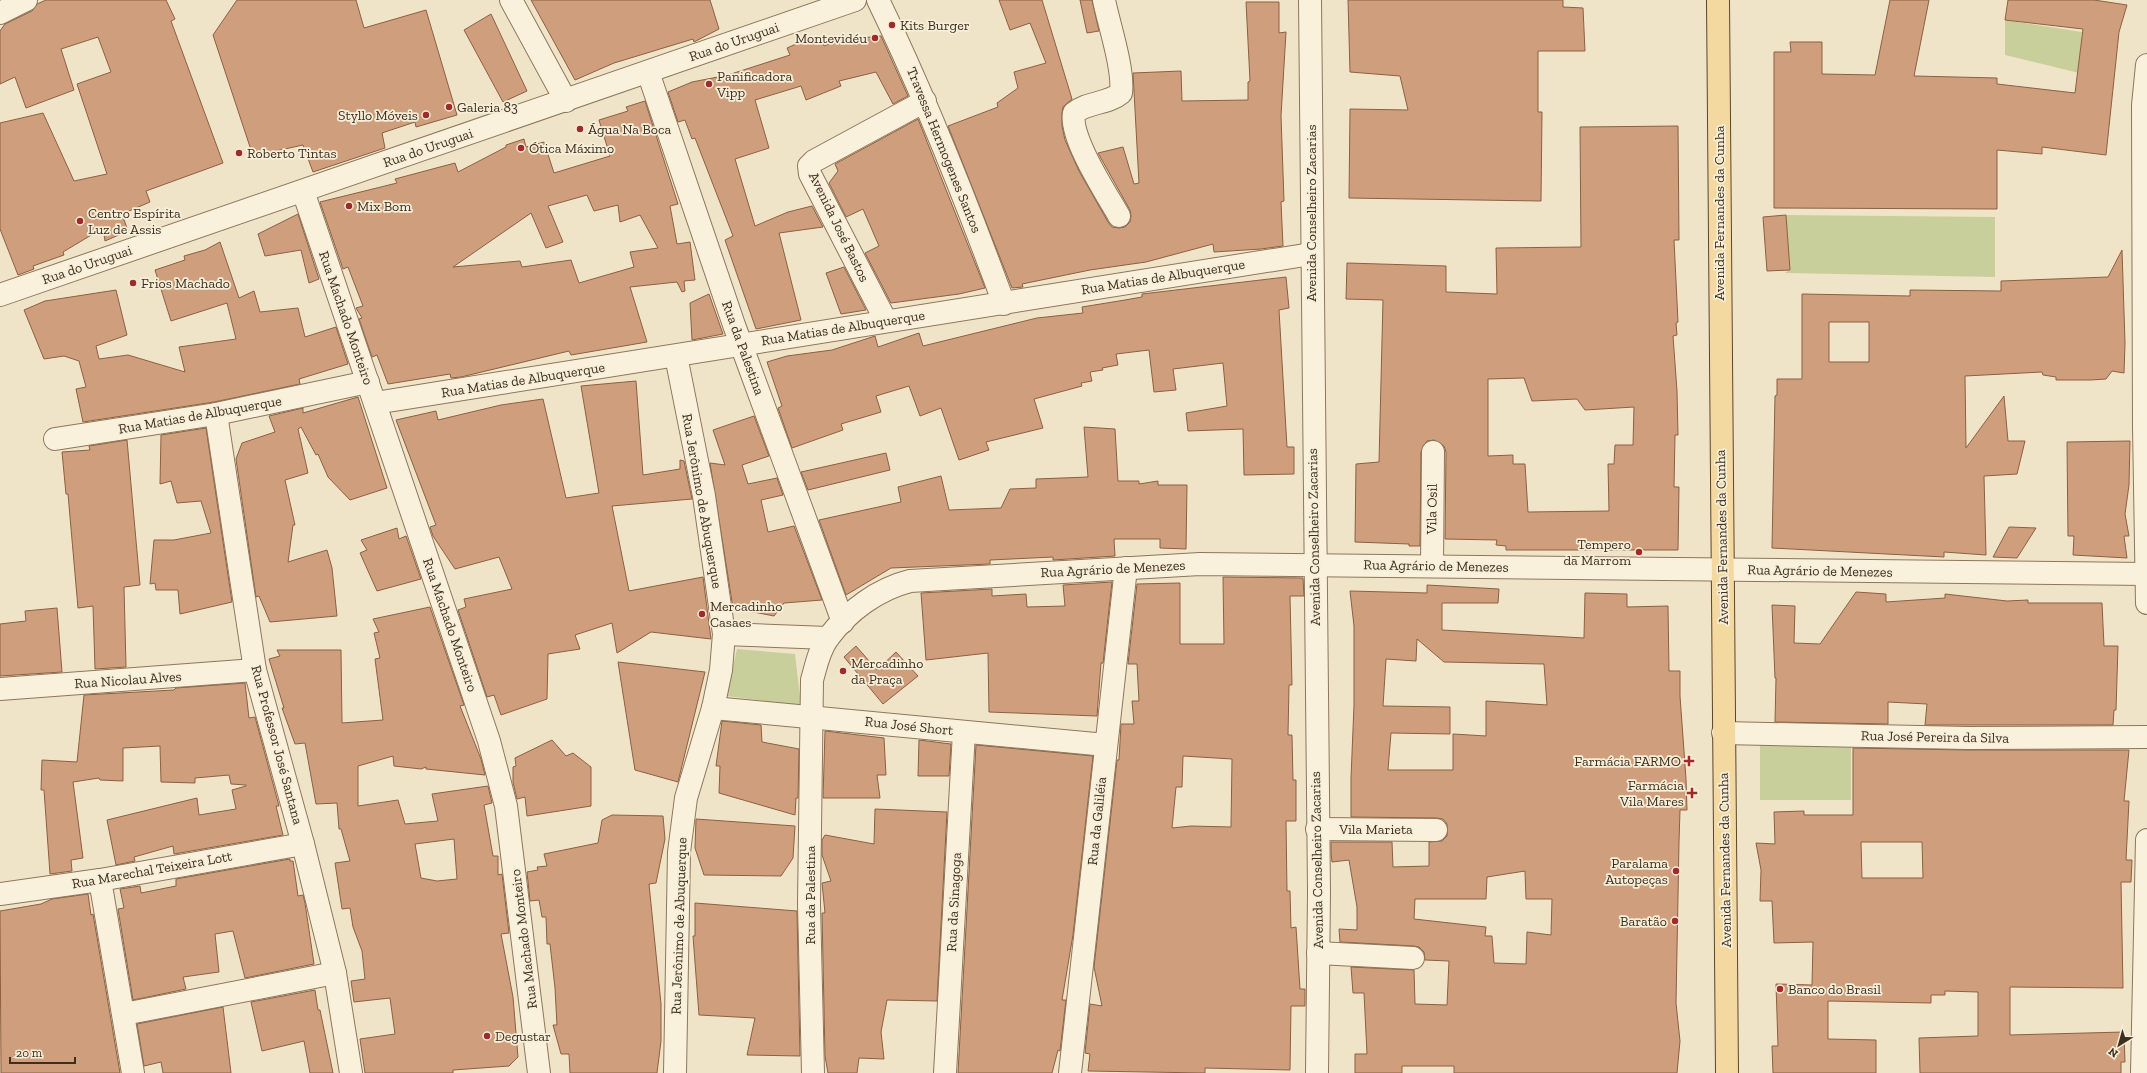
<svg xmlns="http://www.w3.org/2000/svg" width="2147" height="1073" font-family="'Zilla Slab',serif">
  <rect width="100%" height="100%" fill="#f0e4c8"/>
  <g fill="#c9cf9b">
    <polygon points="2005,20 2082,32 2079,73 2005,55"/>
    <polygon points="1786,215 1995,217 1995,277 1785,273 1790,269"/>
    <polygon points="737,649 795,654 801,706 726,696"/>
    <polygon points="1760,743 1851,744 1851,800 1760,800"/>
  </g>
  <g fill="#cf9f7d" stroke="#8d5f41" fill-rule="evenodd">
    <polygon points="46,0 166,0 175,19 171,21 223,163 146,191 150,202 122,214 128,231 105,241 103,228 63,252 64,255 33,266 34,269 18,275 0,229 0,123 43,113 74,181 107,174 77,84 111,72 98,37 61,49 74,90 26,108 15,77 0,84 0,31 5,24 32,11 37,4"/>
    <polygon points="237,0 356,0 364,28 426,10 457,115 416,127 415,122 382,133 385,148 313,172 303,145 253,156 213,35"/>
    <polygon points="531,0 710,0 719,29 694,42 693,39 614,63 575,80"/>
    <polygon points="999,0 1042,0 1072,99 1063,107 1062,113 1062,126 1065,140 1079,171 1108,222 1112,227 1119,228 1125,227 1130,222 1131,216 1130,210 1098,153 1123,147 1134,184 1139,183 1133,73 1181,71 1182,101 1248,100 1248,82 1250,81 1246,2 1279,2 1279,33 1286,32 1281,116 1284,201 1281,202 1283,246 1261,249 1214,252 1213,244 1146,262 1090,270 1022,284 1023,287 1012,288 948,126 998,107 997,103 1018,88 1014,72 1046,63 1030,23 1010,30"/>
    <polygon points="1080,0 1092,0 1099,31 1087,33"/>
    <polygon points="1348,0 1563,0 1563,7 1583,8 1585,51 1538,51 1538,112 1542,112 1541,201 1349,198 1350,109 1408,110 1400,76 1350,72"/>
    <polygon points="1890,0 1929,0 1914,76 1997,78 1997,84 2075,93 2083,29 2005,20 2008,0 2094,0 2127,5 2119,32 2106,155 2042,147 2042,154 1997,150 1997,209 1774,208 1774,52 1791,52 1790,42 1822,42 1822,74 1875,75"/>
    <polygon points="491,14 527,91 503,102 464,30"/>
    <polygon points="850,35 851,39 881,36 908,96 893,104 876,72 839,81 841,86 806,100 801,86 755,100 769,148 735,159 755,226 788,212 812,206 823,227 779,233 801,320 756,329 725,240 733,236 695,138 692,139 685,120 678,122 668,92 692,82 728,75 790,55 787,48 805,40 821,38 824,46"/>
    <path d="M 645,101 L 678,204 L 670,206 L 677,244 L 690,242 L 695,280 L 684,281 L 685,291 L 682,292 L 677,282 L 630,287 L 647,342 L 571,355 L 569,351 L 461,377 L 451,378 L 450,374 L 388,384 L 377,355 L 372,357 L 359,319 L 362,318 L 356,308 L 363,306 L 348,267 L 343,269 L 320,202 L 397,183 L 395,179 L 455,163 L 458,172 L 506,147 L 506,145 L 524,139 L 526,147 L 544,142 L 554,173 L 610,156 L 599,120 L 628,111 L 626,107 ZM 587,195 L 594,211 L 618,205 L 620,222 L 640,215 L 658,248 L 630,252 L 634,267 L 579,283 L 571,260 L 522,267 L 520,261 L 453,267 L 531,213 L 546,248 L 563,242 L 548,206 Z"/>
    <polygon points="918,119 985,288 959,294 891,303 865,253 879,246 863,209 846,217 829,183 838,171 835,164"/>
    <path d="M 1678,126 L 1679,240 L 1674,240 L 1678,322 L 1676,323 L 1677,335 L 1673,336 L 1677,391 L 1678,435 L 1675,435 L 1674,487 L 1679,487 L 1678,550 L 1506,550 L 1506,546 L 1496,545 L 1497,540 L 1445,539 L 1446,452 L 1444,446 L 1434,440 L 1427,441 L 1421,452 L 1420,546 L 1409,546 L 1409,544 L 1355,542 L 1356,464 L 1379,462 L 1383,300 L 1346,299 L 1347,263 L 1446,266 L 1446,292 L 1497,294 L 1496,248 L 1581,247 L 1580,127 ZM 1524,378 L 1532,401 L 1577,399 L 1585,410 L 1634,407 L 1633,445 L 1615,445 L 1614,464 L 1608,464 L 1609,511 L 1528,512 L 1525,464 L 1513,464 L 1513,455 L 1488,456 L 1488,379 Z"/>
    <polygon points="298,214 319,279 309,283 301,250 265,256 258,234"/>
    <polygon points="1786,215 1790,270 1767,271 1763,217"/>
    <polygon points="220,242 239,298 254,291 260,312 298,308 305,337 336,327 348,364 299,379 300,384 214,402 83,422 76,389 86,387 79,361 64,356 44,359 24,310 45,301 116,290 127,335 96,346 99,359 128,355 185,372 179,347 236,339 227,303 171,321 155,270 185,260 184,256 205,250"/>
    <path d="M 2122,250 L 2125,343 L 2124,373 L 2112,371 L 2106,379 L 2091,380 L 2056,380 L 2056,377 L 2043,375 L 2042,372 L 1965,376 L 1966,448 L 2004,396 L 2008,441 L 2025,441 L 2017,474 L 1984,476 L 1986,555 L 1944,552 L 1944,557 L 1772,548 L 1775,396 L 1777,395 L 1777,379 L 1802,379 L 1802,294 L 1910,296 L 1910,290 L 2001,291 L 2001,281 L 2108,277 ZM 1829,322 L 1869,322 L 1869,362 L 1829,362 Z"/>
    <polygon points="844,267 866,310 841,314 826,273"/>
    <polygon points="1286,277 1289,308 1279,310 1287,447 1294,447 1294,474 1244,475 1243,429 1188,431 1186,413 1227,406 1223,363 1173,369 1176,390 1154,392 1149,350 1116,354 1118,365 1102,368 1103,370 1090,372 1092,381 1081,383 1082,386 1034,399 1043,428 986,442 989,450 959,460 941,408 920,416 909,386 876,396 881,412 841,424 843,430 792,448 778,408 782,406 767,362 787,356 832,350 875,336 878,347 919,333 923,346 1037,318 1083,313 1082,307 1125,300 1142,297 1142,294"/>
    <polygon points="709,294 723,334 692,340 690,303"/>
    <polygon points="636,381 643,475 680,469 680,460 684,461 692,499 612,506 629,591 703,577 711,639 651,632 617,653 612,623 575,635 580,649 548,654 547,699 501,715 494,695 487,697 458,610 466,607 464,599 512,589 499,557 455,569 433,536 430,527 436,525 396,420 436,411 438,420 501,405 543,399 566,498 599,493 581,386"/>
    <polygon points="358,397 387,488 350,500 328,477 318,454 316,455 301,427 298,429 308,473 285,480 295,525 293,525 288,562 327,550 332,568 337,616 270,622 259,596 256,597 236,459 242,443 275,432 269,416 303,408 303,413"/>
    <polygon points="754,416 769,456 742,465 748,484 777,478 783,495 761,500 768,532 794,526 822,600 784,603 774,616 733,608 710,463 725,465 713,430"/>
    <polygon points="1084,427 1115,429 1118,481 1139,481 1139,484 1158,481 1158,485 1187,485 1186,549 1160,548 1160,539 1114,539 1115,556 1053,560 1053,557 990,560 990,564 891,568 846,595 819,520 901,502 898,487 941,476 949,510 1001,508 1010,489 1036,488 1036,479 1088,477"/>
    <polygon points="206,428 232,602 180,614 178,590 156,590 155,583 150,584 154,540 174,540 211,533 201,501 177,503 171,481 160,484 161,435"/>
    <polygon points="127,440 140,585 124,587 126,667 95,669 93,606 78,608 68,494 66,494 62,452 90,450 89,446"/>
    <polygon points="2130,441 2129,485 2125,514 2129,536 2124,536 2127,558 2073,555 2074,536 2068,536 2067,442"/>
    <polygon points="886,453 890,470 808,490 801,472"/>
    <polygon points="2009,527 2036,528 2017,558 1993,557"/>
    <polygon points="397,528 399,539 406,536 421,579 377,591 360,553 367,550 361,540"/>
    <path d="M 1223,577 L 1303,578 L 1304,596 L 1290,596 L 1292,685 L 1289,685 L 1288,735 L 1292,735 L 1293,780 L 1296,780 L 1296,821 L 1286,821 L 1287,891 L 1290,891 L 1291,928 L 1296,927 L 1300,989 L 1305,989 L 1305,1006 L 1291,1006 L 1290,1070 L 1205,1068 L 1205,1073 L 1088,1071 L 1090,1054 L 1085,1053 L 1090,1004 L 1102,1006 L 1094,967 L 1117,760 L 1119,760 L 1121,724 L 1134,724 L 1132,701 L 1139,701 L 1137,664 L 1128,664 L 1137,584 L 1180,583 L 1180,644 L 1224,644 ZM 1183,756 L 1232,759 L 1231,827 L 1191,826 L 1172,828 L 1176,787 L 1182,787 Z"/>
    <polygon points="1112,582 1103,663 1101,663 1097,716 989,712 988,653 926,660 921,593 992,589 992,596 1026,594 1027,607 1065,606 1063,585"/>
    <path d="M 1427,585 L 1499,589 L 1498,603 L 1442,603 L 1442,630 L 1584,638 L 1585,593 L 1627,594 L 1627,607 L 1668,606 L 1669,671 L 1680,671 L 1680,696 L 1686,779 L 1687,810 L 1680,810 L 1679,842 L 1676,1003 L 1680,1041 L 1677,1073 L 1454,1073 L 1454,1066 L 1402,1066 L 1402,1073 L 1355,1073 L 1355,1054 L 1367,1054 L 1364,993 L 1353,993 L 1351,967 L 1414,970 L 1415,1004 L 1447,1005 L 1449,961 L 1425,960 L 1424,952 L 1419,947 L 1414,946 L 1340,942 L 1339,929 L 1357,930 L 1357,907 L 1349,860 L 1332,862 L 1331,853 L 1331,842 L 1392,842 L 1393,867 L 1429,866 L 1429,842 L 1442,841 L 1447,836 L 1447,824 L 1443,819 L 1436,818 L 1351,817 L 1351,778 L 1354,705 L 1354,626 L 1350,591 L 1427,593 ZM 1417,639 L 1444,662 L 1544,664 L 1547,705 L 1486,701 L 1486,736 L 1453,734 L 1453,770 L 1388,770 L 1391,733 L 1450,734 L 1450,707 L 1383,706 L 1386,659 L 1416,661 ZM 1525,871 L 1526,899 L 1552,899 L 1551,935 L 1527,932 L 1526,964 L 1494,963 L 1492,936 L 1485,936 L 1486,927 L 1414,919 L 1415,899 L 1486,899 L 1487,877 Z"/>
    <polygon points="1856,592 1886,594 1886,602 1945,598 1945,594 2007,601 2028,600 2028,603 2102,603 2104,646 2118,646 2116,710 2114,710 2113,725 1925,725 1927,704 1888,702 1888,724 1775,722 1776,678 1775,678 1772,605 1795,606 1794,643 1820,644"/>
    <path d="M 430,607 L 464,705 L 460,706 L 481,759 L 485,775 L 426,769 L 426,767 L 421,769 L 394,766 L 393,756 L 358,766 L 358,806 L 398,800 L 405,824 L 438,821 L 432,794 L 488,786 L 492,803 L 484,805 L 493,856 L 498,856 L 498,875 L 502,874 L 509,933 L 501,934 L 513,997 L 518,1057 L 509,1066 L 453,1070 L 453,1073 L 365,1073 L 360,1039 L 395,1034 L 390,998 L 354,1002 L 351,981 L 365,979 L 362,951 L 353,927 L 350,908 L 342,909 L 335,863 L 350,861 L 341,829 L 339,829 L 337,803 L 316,804 L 305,743 L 295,744 L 282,708 L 284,708 L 269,659 L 280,656 L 277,650 L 341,650 L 342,723 L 383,720 L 375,659 L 380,658 L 374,633 L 379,632 L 373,619 ZM 454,839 L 457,879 L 437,881 L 421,878 L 415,844 Z"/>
    <polygon points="57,608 62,672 0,676 0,624 26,621 25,611"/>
    <polygon points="856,646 877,670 896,652 918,676 883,704 844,657"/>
    <polygon points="618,662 705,672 678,782 635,770"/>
    <polygon points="245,683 249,718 255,717 279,806 276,806 283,835 174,854 173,846 134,857 135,861 116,865 107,820 197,798 199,815 236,809 232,790 246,786 246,785 231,784 229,775 195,778 195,783 161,782 160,746 123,748 123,781 100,780 99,778 73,782 83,858 71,860 72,871 50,874 44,790 41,790 42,760 77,762 84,695 174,690 176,688"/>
    <polygon points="722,721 761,725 762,742 799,749 798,798 796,798 795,815 719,793 720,766 716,766"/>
    <polygon points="825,731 884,738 886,775 877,775 880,798 823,798"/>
    <polygon points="552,740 566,756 573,753 591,767 591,806 527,816 525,797 517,799 513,782 513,767 516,766 515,758"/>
    <polygon points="919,740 951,744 949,776 918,776"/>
    <polygon points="976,745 1093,756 1073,935 1062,1000 1066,1000 1060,1051 1058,1050 1052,1073 958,1073"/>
    <path d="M 1853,748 L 1967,750 L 2129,750 L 2124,801 L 2129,801 L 2126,860 L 2132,860 L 2131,882 L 2121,882 L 2123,988 L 2010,987 L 2010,1035 L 2124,1032 L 2125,1062 L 2121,1062 L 2121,1073 L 1920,1073 L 1919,1038 L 1978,1036 L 1978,992 L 1945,991 L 1945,995 L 1931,995 L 1931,1003 L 1828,1001 L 1828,1039 L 1876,1040 L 1876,1073 L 1773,1073 L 1772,1046 L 1778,1046 L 1776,984 L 1812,985 L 1813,942 L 1774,943 L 1772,901 L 1760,901 L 1761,870 L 1756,843 L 1775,844 L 1774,812 L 1804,811 L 1804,815 L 1853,815 ZM 1861,842 L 1922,842 L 1923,878 L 1862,878 Z"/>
    <polygon points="875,809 947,812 937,1001 887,1000 881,1032 884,1059 859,1058 857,1073 828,1073 825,1056 822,913 825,913 822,883 831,881 822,855 822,840 825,835 874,844"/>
    <polygon points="612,815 663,816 665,839 656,883 649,884 661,1004 661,1041 657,1073 570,1073 569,1054 561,1054 553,1025 557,1025 555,988 550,944 547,944 546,917 542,917 539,900 530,901 527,872 538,870 537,867 547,866 544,854 598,843 602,820"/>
    <polygon points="696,819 795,826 793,858 781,876 704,875 695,848"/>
    <polygon points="290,859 290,861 293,861 298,896 303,895 305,903 314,964 245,978 233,931 215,934 219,972 183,977 186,989 133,1000 118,909 124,908 120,889 140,886 141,893 176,886 176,879"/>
    <polygon points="88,894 91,915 93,914 120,1073 1,1073 0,911 41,904 52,899"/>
    <polygon points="695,903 797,911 800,1056 747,1055 755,1018 699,1015 693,936 695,936"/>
    <polygon points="315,990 318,1010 320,1010 333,1073 310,1073 304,1041 262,1051 251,1002"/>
    <polygon points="223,1007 231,1073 163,1073 161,1062 144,1066 137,1024"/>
  </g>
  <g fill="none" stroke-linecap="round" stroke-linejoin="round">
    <defs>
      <g id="minor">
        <polyline points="511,0 566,101"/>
        <path d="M 878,0 C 926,99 966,200 1004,304"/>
        <path d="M 1104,0 C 1109,25 1124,69 1121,93 C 1108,104 1087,102 1074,113 C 1069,137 1106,193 1119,216"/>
        <polyline points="1310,0 1319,892 1317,1073"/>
        <polyline points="0,13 26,0"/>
        <polyline points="2147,65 2143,105 2144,427 2147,603"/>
        <polyline points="648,72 734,325 843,622"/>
        <polyline points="303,191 489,741 506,806 539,1073"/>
        <polyline points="0,295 855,0"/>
        <polyline points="886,321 810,174 809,166 814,161 925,101"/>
        <polyline points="375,403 1311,254"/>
        <polyline points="216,414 255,670 303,844 335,973 351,1073"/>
        <polyline points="55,439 216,414 368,382"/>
        <polyline points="1432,566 1433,452"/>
        <polyline points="724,634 828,638"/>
        <polyline points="0,689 255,670"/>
        <polyline points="713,708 1106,745"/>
        <polyline points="1723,733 1967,738 2147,737"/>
        <polyline points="1317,829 1436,830"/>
        <polyline points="100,880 133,1073"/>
        <polyline points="0,894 100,880 303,844"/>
        <polyline points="1318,953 1413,958"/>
        <polyline points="124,1014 335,973"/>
        <polyline points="675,1073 679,852 686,798 713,708 721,670 724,634 704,496 676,356"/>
        <path d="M 813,1073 L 809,904 L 812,680 C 816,666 819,650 828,638 C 848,611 878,589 910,581 L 1200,564 L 2147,574"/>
        <polyline points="945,1073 964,732"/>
        <polyline points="1070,1073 1126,568"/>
        <polyline points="2142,1073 2147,840"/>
      </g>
      <polyline id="major" points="1718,0 1727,1073"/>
    </defs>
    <use href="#minor" stroke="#8d765c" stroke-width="24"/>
    <use href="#major" stroke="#5b4430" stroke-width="24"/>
    <use href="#minor" stroke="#faf1dc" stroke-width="22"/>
    <use href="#major" stroke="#f3d9a0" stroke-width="22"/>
  </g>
  <g fill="#9e2a2b" stroke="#f7eed8" stroke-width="1.5">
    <circle cx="892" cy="25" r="4"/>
    <circle cx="875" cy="38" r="4"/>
    <circle cx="709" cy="84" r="4"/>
    <circle cx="449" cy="107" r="4"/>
    <circle cx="426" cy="115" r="4"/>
    <circle cx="580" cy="129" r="4"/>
    <circle cx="521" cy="148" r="4"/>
    <circle cx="239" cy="153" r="4"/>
    <circle cx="349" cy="206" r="4"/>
    <circle cx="80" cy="221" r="4"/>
    <circle cx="133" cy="283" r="4"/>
    <circle cx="1639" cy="552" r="4"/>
    <circle cx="702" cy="614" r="4"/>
    <circle cx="843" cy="671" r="4"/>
    <path d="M1687 755h4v4h4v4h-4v4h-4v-4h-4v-4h4z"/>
    <path d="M1690 787h4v4h4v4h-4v4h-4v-4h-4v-4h4z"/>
    <circle cx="1676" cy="871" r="4"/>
    <circle cx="1675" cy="921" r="4"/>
    <circle cx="1780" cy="989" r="4"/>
    <circle cx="487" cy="1036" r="4"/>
  </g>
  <g text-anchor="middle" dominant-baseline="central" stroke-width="3.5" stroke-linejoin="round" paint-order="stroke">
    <g font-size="14" fill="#3d2e20" stroke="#f7eed8" text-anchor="start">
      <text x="900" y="25">Kits Burger</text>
      <text x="867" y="38" text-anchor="end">Montevidéu</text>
      <text x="717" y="76">Panificadora<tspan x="717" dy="16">Vipp</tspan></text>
      <text x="457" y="107">Galeria 83</text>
      <text x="418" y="115" text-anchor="end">Styllo Móveis</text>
      <text x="588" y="129">Água Na Boca</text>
      <text x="529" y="148">Ótica Máximo</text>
      <text x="247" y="153">Roberto Tintas</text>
      <text x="357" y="206">Mix Bom</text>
      <text x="88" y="213">Centro Espírita<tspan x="88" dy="16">Luz de Assis</tspan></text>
      <text x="141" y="283">Frios Machado</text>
      <text x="1631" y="544" text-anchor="end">Tempero<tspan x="1631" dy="16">da Marrom</tspan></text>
      <text x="710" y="606">Mercadinho<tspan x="710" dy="16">Casaes</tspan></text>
      <text x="851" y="663">Mercadinho<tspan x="851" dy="16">da Praça</tspan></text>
      <text x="1681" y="761" text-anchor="end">Farmácia FARMO</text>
      <text x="1684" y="785" text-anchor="end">Farmácia<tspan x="1684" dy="16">Vila Mares</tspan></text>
      <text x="1668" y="863" text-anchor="end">Paralama<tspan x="1668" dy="16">Autopeças</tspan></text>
      <text x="1667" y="921" text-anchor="end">Baratão</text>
      <text x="1788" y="989">Banco do Brasil</text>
      <text x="495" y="1036">Degustar</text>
    </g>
    <g font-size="14" fill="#3d2e20" stroke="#f7eed8">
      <text transform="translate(734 42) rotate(-19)">Rua do Uruguai</text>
      <text transform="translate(428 148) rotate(-19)">Rua do Uruguai</text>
      <text transform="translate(944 150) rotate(68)">Travessa Hermogenes Santos</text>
      <text transform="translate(1311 213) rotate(-90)">Avenida Conselheiro Zacarias</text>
      <text transform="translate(1719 213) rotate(-90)">Avenida Fernandes da Cunha</text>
      <text transform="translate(839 227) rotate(64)">Avenida José Bastos</text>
      <text transform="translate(87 265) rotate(-19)">Rua do Uruguai</text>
      <text transform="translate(1163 277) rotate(-9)">Rua Matias de Albuquerque</text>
      <text transform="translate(346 318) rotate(71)">Rua Machado Monteiro</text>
      <text transform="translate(843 328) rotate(-9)">Rua Matias de Albuquerque</text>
      <text transform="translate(743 348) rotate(70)">Rua da Palestina</text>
      <text transform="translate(523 380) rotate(-9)">Rua Matias de Albuquerque</text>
      <text transform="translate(200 415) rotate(-10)">Rua Matias de Albuquerque</text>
      <text transform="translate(702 501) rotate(80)">Rua Jerônimo de Abuquerque</text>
      <text transform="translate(1432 509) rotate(-89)">Vila Osil</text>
      <text transform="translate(1314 537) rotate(-91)">Avenida Conselheiro Zacarias</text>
      <text transform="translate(1722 537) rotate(-91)">Avenida Fernandes da Cunha</text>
      <text transform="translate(1436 566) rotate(1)">Rua Agrário de Menezes</text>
      <text transform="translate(1113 569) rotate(-3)">Rua Agrário de Menezes</text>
      <text transform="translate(1820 571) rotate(1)">Rua Agrário de Menezes</text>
      <text transform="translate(450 625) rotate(71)">Rua Machado Monteiro</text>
      <text transform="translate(128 680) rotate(-4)">Rua Nicolau Alves</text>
      <text transform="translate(909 726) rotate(6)">Rua José Short</text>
      <text transform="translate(1935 737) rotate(1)">Rua José Pereira da Silva</text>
      <text transform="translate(277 745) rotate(75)">Rua Professor José Santana</text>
      <text transform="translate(1097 821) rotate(-84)">Rua da Galiléia</text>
      <text x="1376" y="829">Vila Marieta</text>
      <text transform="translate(1317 860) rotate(-91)">Avenida Conselheiro Zacarias</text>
      <text transform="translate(1725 860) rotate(-91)">Avenida Fernandes da Cunha</text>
      <text transform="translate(152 870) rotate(-10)">Rua Marechal Teixeira Lott</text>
      <text transform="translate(810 895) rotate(-90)">Rua da Palestina</text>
      <text transform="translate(954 902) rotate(-87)">Rua da Sinagoga</text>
      <text transform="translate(679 926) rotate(-88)">Rua Jerônimo de Abuquerque</text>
      <text transform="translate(524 939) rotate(-97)">Rua Machado Monteiro</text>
    </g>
  </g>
  <g transform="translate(2119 1045) rotate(217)" stroke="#f7eed8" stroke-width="3" paint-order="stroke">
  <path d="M0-3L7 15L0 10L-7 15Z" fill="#3d2e20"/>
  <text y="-6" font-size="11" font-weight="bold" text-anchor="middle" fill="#3d2e20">N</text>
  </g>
  <path d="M10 1057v6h65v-6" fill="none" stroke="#3d2e20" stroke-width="2"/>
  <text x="16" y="1057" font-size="12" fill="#3d2e20" stroke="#f7eed8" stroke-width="3" paint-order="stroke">20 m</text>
</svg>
